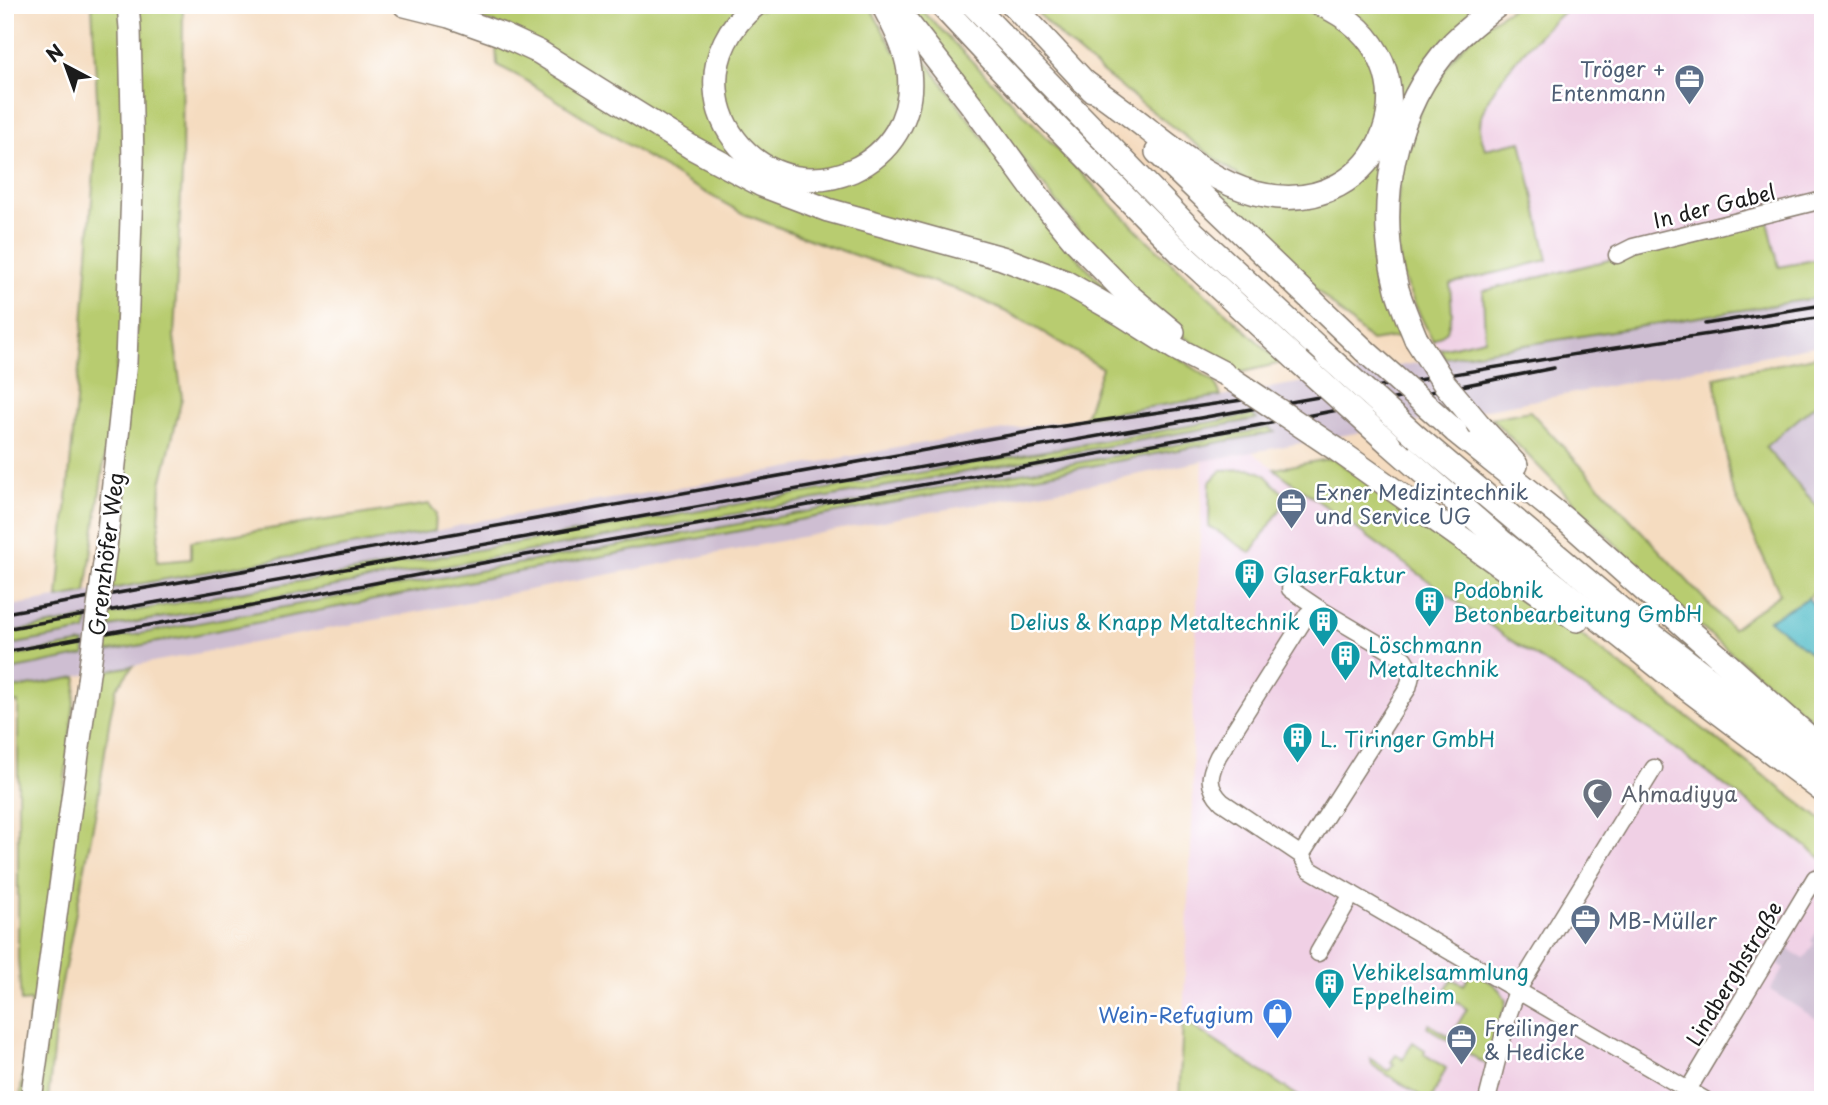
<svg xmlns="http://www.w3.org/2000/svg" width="1828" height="1105" font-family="'Playpen Sans',sans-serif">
  <rect width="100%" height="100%" fill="#fff"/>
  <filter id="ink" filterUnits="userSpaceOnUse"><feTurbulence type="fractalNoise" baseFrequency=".0143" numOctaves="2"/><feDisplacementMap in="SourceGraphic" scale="14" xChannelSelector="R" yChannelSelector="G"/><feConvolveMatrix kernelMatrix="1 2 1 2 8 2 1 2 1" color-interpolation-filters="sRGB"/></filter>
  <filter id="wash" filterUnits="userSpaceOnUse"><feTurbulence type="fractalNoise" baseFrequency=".00686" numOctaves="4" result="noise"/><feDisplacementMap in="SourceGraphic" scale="28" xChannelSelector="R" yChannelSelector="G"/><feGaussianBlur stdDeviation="1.57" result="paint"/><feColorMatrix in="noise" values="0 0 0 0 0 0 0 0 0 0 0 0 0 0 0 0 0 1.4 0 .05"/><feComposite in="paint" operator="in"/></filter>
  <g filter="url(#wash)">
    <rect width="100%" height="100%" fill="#f5dcc0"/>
    <g fill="#f0d0e5">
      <polygon points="1517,5 1823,5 1823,258 1779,267 1768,221 1483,291 1485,339 1440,349 1433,341 1418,312"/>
      <polygon points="1252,452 1506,637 1654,733 1823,861 1823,1100 1304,1100 1183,1020 1193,805 1192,734 1203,461"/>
    </g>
    <g fill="#cebed2">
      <polygon points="1823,297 1823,344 1564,395 1203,461 1087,485 919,514 411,613 5,690 5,607 435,531 484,520 694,485 935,441 1209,398 1481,352"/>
      <polygon points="1823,398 1823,513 1765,447"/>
      <polygon points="1823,922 1823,1023 1770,990 1784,968 1775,962 1785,947 1804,959 1814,943 1811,941"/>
    </g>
    <g fill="#b8cc6f" stroke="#6a7446" stroke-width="2">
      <polygon points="92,5 183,5 182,174 174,337 182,398 161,484 157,562 191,559 191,541 429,504 436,513 435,531 111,589 128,401 138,316 125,308 86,593 58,598 83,324 98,116"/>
      <polygon points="433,5 742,5 761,10 770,5 869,5 895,52 913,44 1014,179 1052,231 1117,299 1126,323 1215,382 1221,396 1085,417 1102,368 1026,322 972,295 819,243 744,214 683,180 522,78 497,65 495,23"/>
      <polygon points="900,5 917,5 1145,238 1281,363 1239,373 1172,329 1113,273"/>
      <path d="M 1031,5 L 1293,5 L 1329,19 L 1337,5 L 1486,5 L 1461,26 L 1384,168 L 1405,336 L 1371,341 L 1193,174 L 1278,204 C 1225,166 1173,128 1122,88 C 1091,63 1057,37 1031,5 Z"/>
      <path d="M 1517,5 L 1573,5 C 1546,24 1479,93 1480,127 C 1480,134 1483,142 1485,149 L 1521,141 L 1548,260 L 1450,284 L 1452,313 L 1447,331 L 1433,341 C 1422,319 1410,297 1402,273 C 1397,255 1396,228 1397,209 C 1399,185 1400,162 1407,140 C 1418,110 1449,57 1473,36 C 1486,24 1501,14 1517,5 Z"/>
      <polygon points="1768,221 1779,267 1823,258 1823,297 1445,358 1440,349 1485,339 1483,291"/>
      <polygon points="1823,355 1823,398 1765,447 1823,513 1823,593 1818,589 1808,598 1770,620 1823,663 1823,729 1680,610 1491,418 1530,411 1732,629 1780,594 1731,486 1715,377"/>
      <polygon points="1252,415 1257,419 104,628 105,616 545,538"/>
      <polygon points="1269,428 1275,432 528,570 101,653 102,641 462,574"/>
      <polygon points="1333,458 1542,605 1823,821 1823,859 1654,733 1506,637 1274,469"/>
      <polygon points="1252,469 1264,474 1288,498 1251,553 1209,526 1210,482 1221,470"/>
      <polygon points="88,618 86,631 5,646 5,633"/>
      <polygon points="84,643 85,655 5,671 5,657"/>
      <polygon points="133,666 116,689 110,717 97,806 58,1003 48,1100 36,1100 94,673"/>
      <polygon points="77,677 39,1000 25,1100 20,1100 31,1001 21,1002 18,959 18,702 5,704 5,690"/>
      <path d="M 1471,972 C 1487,980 1499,984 1506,1001 L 1490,1067 L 1427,1027 L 1429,1024 L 1450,1037 L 1467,1009 L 1443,993 L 1452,979 L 1464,985 Z"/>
      <polygon points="1183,1020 1304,1100 1179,1100"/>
      <polygon points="1413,1042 1425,1050 1424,1054 1446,1068 1431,1100 1427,1100 1372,1065 1371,1059 1389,1071 1394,1064 1391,1062 1396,1055 1403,1059"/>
    </g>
    <polygon fill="#4bb9c6" stroke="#346a71" stroke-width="2" points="1808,598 1823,616 1823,663 1769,620"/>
  </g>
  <g filter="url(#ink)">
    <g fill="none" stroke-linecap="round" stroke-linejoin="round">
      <defs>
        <g id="minor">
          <polyline points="1617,255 1633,247 1823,200"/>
          <polyline points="1290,589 1321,610"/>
          <path d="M 1301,855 L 1408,688 L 1412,672 L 1404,659 L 1321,610 L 1313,610 L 1307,615 L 1218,756 C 1209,775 1206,786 1222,802 L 1301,855 L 1309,869 L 1705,1100"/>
          <polyline points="1318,953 1352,894"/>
          <polyline points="1688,1090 1815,878"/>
          <polyline points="1487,1100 1509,1013 1517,991 1654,768"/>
        </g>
        <g id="major">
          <polyline points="106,548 126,362 133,161 130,28 128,5"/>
          <polyline points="31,1100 88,681"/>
        </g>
        <g id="highway">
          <polyline points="405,5 449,16 500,34 539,52 691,147 762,185 828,210 1002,258 1065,282 1123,315 1175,348 1223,373"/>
          <path d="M 755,5 C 730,25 713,56 716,89 C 717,110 726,130 740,146 C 804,217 920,165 909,71 C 906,50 896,30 886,11"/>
          <polyline points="894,5 974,108 1040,199 1074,240 1126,293 1173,332"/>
          <polyline points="941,5 1028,98 1181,253 1298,361"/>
          <polyline points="973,5 1194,233 1327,356"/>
          <polyline points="1013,5 1092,90"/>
          <path d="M 1082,80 C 1105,97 1128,113 1150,131 C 1183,156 1214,182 1255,193 C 1386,226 1445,60 1322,5"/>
          <polyline points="1157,152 1365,351"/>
          <path d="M 1416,339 C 1409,322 1402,306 1397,289 C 1375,205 1392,108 1453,43 C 1467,29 1482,17 1498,5"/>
          <polyline points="1480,426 1516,465"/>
          <polyline points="1455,431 1568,522 1820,747"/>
          <polyline points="1418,438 1636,622 1823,766"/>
          <polyline points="1389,443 1501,541 1669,675 1823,791"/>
          <polyline points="1336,449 1577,620"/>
        </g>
      </defs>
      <use href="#minor" stroke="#887c6e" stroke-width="19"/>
      <use href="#major" stroke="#887c6e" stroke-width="24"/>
      <use href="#highway" stroke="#887c6e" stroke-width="26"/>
      <use href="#minor" stroke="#fff" stroke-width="16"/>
      <use href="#major" stroke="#fff" stroke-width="21"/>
      <use href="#highway" stroke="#fff" stroke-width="23"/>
      <g stroke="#1c1c1c" stroke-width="3.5">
        <polyline points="1705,324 1823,305"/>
        <polyline points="5,613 1050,428 1249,399"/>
        <polyline points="5,629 1387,385 1595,351 1823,317"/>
        <polyline points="5,652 520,556 1255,426 1554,368"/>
      </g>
      <defs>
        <polyline id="major-bridge" points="88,681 106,548"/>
        <g id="highway-bridge">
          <polyline points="1416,339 1444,383 1480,426"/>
          <polyline points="1365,351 1455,431"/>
          <polyline points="1327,356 1418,438"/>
          <polyline points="1298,361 1389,443"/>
          <polyline points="1230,378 1336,449"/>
        </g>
      </defs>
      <use href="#major-bridge" stroke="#887c6e" stroke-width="24" stroke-linecap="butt"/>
      <use href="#highway-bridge" stroke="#887c6e" stroke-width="26" stroke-linecap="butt"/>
      <use href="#major-bridge" stroke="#fff" stroke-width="21"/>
      <use href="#highway-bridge" stroke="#fff" stroke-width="23"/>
    </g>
  </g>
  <defs>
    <symbol id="office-pin" viewBox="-11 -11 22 30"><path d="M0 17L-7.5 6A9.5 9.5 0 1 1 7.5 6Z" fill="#5c6f8a" stroke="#fff"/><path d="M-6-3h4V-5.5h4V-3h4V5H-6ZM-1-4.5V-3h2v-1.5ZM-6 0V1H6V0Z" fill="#fff"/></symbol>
    <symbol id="building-pin" viewBox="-11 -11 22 30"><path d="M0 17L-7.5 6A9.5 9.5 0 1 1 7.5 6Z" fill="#0f9aa8" stroke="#fff"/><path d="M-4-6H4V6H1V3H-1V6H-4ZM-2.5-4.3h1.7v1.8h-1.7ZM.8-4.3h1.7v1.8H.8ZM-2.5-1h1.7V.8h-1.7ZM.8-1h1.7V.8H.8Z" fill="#fff"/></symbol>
    <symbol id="mosque-pin" viewBox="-11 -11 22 30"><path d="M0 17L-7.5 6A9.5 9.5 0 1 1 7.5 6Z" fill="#6b7280" stroke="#fff"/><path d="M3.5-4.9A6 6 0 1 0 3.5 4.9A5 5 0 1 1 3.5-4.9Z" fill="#fff"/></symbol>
    <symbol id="shop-pin" viewBox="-11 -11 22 30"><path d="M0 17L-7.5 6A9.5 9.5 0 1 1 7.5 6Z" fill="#3f7fe0" stroke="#fff"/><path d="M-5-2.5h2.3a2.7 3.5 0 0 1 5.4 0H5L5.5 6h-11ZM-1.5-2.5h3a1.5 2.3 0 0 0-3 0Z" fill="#fff"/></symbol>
  </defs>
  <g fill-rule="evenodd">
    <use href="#office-pin" x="1672" y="62" width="35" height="47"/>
    <use href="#office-pin" x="1274" y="486" width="35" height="47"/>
    <use href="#building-pin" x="1232" y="556" width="35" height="47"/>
    <use href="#building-pin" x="1412" y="584" width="35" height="47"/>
    <use href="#building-pin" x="1306" y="604" width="35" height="47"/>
    <use href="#building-pin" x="1328" y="638" width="35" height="47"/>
    <use href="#building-pin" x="1280" y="720" width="35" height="47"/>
    <use href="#mosque-pin" x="1580" y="776" width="35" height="47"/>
    <use href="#office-pin" x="1568" y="902" width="35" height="47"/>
    <use href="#building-pin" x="1312" y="966" width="35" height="47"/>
    <use href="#shop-pin" x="1260" y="996" width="35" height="47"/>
    <use href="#office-pin" x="1444" y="1022" width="35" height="47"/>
  </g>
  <g text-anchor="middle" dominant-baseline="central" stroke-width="5" stroke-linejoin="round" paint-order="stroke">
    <g font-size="21" fill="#4e5e75" stroke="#fff" text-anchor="start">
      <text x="1666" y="68" text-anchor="end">Tröger +<tspan x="1666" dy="24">Entenmann</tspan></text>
      <text x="1315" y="491">Exner Medizintechnik<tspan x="1315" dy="24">und Service UG</tspan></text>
      <text x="1608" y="920">MB-Müller</text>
      <text x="1484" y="1027">Freilinger<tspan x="1484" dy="24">&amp; Hedicke</tspan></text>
    </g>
    <g font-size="21" fill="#1c1c1c" stroke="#fff">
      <text transform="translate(1714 205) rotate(-14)">In der Gabel</text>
      <text transform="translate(105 554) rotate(-83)">Grenzhöfer Weg</text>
      <text transform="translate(1733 973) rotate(-59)">Lindberghstraße</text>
    </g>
    <g font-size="21" fill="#0d838f" stroke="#fff" text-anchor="start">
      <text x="1273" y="574">GlaserFaktur</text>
      <text x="1453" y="589">Podobnik<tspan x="1453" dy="24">Betonbearbeitung GmbH</tspan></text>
      <text x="1300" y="621" text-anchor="end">Delius &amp; Knapp Metaltechnik</text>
      <text x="1368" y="644">Löschmann<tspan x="1368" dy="24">Metaltechnik</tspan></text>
      <text x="1320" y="738">L. Tiringer GmbH</text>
      <text x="1352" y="971">Vehikelsammlung<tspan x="1352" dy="24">Eppelheim</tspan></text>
    </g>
    <g font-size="21" fill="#5b616d" stroke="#fff" text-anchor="start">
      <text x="1621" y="793">Ahmadiyya</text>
    </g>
    <g font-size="21" fill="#366cbe" stroke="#fff" text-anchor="end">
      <text x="1254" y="1014">Wein-Refugium</text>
    </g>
  </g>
  <rect width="1828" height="1105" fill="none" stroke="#fff" stroke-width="28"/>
  <g transform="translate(66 66) rotate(319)" stroke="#ffffff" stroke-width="5" paint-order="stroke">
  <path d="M0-5L12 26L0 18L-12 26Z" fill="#1c1c1c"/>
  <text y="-10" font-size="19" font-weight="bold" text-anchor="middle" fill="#1c1c1c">N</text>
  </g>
</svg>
